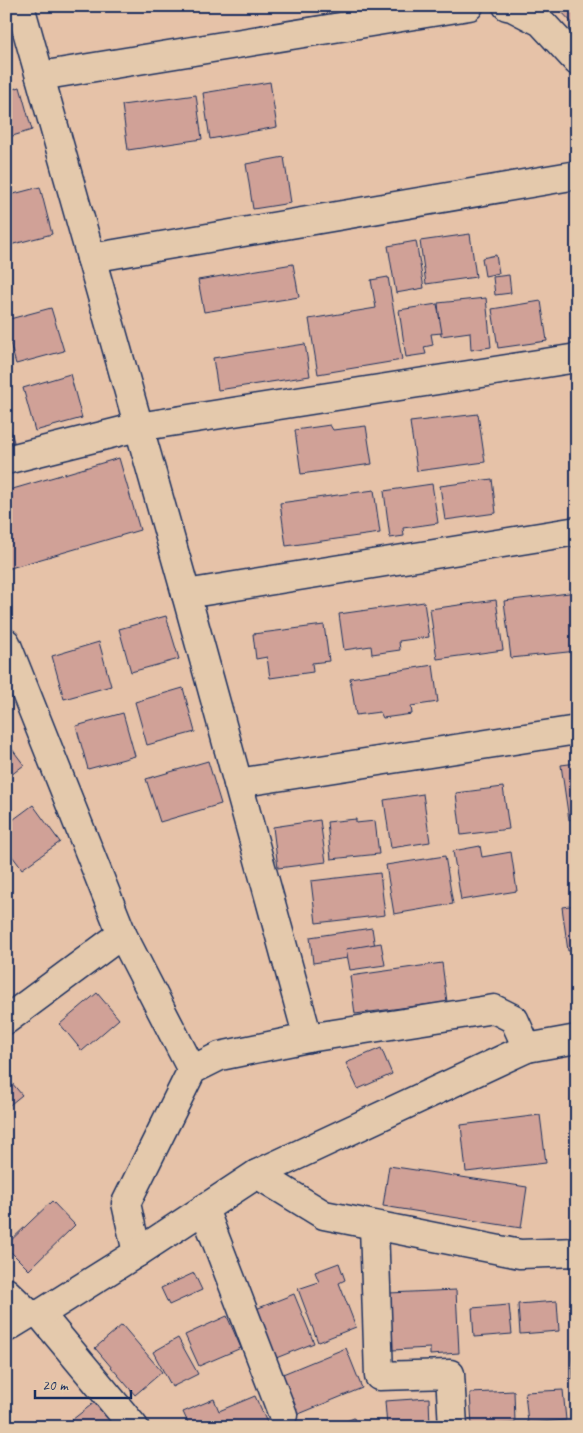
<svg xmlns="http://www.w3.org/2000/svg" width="583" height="1433" font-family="Caveat,sans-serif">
  <rect width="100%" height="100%" fill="#e6c2a8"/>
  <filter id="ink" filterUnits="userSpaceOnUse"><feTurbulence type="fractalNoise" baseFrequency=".02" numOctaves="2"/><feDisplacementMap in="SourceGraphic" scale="10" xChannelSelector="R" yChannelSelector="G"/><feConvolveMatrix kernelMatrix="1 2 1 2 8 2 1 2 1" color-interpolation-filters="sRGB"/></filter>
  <g filter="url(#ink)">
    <g fill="#d0a197" stroke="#1b2f5e">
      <polygon points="556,6 577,6 577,28"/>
      <polygon points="270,82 277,127 210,139 203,93"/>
      <polygon points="20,87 32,130 6,138 6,91"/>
      <polygon points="196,95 202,139 128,150 122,105"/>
      <polygon points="284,157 291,203 253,209 246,164"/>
      <polygon points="40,187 52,234 6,246 6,196"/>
      <polygon points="470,234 476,277 426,284 420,241"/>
      <polygon points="416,241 424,288 396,293 388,246"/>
      <polygon points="496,255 499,273 485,276 482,258"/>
      <polygon points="293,264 299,297 204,312 198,280"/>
      <polygon points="509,275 511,293 495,295 493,277"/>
      <polygon points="388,277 402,360 318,374 309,319 376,308 371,280"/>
      <polygon points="486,298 491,347 471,350 470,332 441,336 438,303"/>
      <polygon points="541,301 547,341 498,348 492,309"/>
      <polygon points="437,304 442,333 431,334 433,345 424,347 426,354 406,357 399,310"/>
      <polygon points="51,308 64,351 16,364 6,329 6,320"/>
      <polygon points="305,344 310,376 218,390 213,358"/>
      <polygon points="70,374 82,418 35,431 23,388"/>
      <polygon points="478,414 485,462 417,471 410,422"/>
      <polygon points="6,415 14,442 6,444"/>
      <polygon points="330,425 333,430 366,426 372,464 301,474 295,430"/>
      <polygon points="119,458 140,530 7,569 6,565 6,491"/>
      <polygon points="492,479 496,513 445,520 440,486"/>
      <polygon points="432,484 438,523 403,528 404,536 390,538 384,491"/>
      <polygon points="374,490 380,533 286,546 280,503"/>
      <polygon points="577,592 577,651 511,658 504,601"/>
      <polygon points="496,600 503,650 437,659 430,609"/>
      <polygon points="424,602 429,637 399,641 400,650 372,654 371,646 344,650 339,614"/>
      <polygon points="166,616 179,659 131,672 119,629"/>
      <polygon points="324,625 329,661 312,663 313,672 270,678 267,657 256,659 253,634"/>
      <polygon points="99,642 111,686 64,699 52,656"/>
      <polygon points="433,665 438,702 411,706 412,714 383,718 380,712 356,715 350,678"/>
      <polygon points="183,688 195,732 147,745 135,702"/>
      <polygon points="123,713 135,756 88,769 76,726"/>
      <polygon points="6,741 24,765 6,779"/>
      <polygon points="208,761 221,804 160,822 146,779"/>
      <polygon points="577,763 577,818 569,820 561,765"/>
      <polygon points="503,787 509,829 461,835 456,793"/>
      <polygon points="423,794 430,842 391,848 384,800"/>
      <polygon points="33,805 60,842 22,869 6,848 6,825"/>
      <polygon points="356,819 356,823 375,821 379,854 331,859 327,822"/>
      <polygon points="320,820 326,862 278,868 273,827"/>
      <polygon points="480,846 482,857 511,852 517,891 461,900 453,851"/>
      <polygon points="445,856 453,904 394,914 386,865"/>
      <polygon points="380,873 385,915 316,923 311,881"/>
      <polygon points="577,905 577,949 568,951 562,907"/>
      <polygon points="372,928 376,954 313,963 310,937"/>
      <polygon points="381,943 385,965 350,970 346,949"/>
      <polygon points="442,963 447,1002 355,1014 350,976"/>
      <polygon points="97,993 119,1019 82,1051 60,1024"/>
      <polygon points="381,1048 392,1074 358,1089 346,1063"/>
      <polygon points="6,1076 22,1095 6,1108"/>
      <polygon points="540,1115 546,1163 466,1172 461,1125"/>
      <polygon points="389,1166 527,1187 521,1228 383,1206"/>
      <polygon points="52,1201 75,1225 29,1270 6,1247 6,1245"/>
      <polygon points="339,1263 345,1280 339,1283 356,1327 318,1342 298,1289 319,1282 315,1272"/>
      <polygon points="194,1273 202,1290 169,1305 161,1288"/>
      <polygon points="456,1290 459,1353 430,1355 430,1348 392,1350 389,1293"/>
      <polygon points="294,1294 314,1343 271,1360 251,1311"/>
      <polygon points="557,1301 559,1331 520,1334 518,1304"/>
      <polygon points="509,1305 512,1334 474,1337 472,1308"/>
      <polygon points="227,1316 241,1348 199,1366 185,1335"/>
      <polygon points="122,1325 162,1372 135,1395 95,1348"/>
      <polygon points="178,1338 198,1374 172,1387 153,1352"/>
      <polygon points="346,1348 362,1388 294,1416 278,1376"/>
      <polygon points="577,1350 577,1379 573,1379 571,1351"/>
      <polygon points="563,1390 566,1420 528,1423 525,1392"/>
      <polygon points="514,1391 515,1423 472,1426 470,1393"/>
      <polygon points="255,1396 269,1427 190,1427 183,1412 214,1399 219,1411"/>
      <polygon points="100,1398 120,1427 63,1427"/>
      <polygon points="429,1398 430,1427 387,1427 385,1401"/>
      <polygon points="354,1418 357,1427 331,1427"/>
    </g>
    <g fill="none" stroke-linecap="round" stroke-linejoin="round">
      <defs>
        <g id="minor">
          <polyline points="20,6 186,594 308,1038"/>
          <polyline points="507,6 512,7 541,22 577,61"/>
          <polyline points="40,76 469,6"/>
          <polyline points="91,258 577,175"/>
          <polyline points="6,460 138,427 577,358"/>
          <polyline points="186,594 577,531"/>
          <polyline points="6,643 122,934 192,1070"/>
          <polyline points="238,783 577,730"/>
          <polyline points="6,1020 122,934"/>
          <polyline points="257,1174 324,1215 520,1254 577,1252"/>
          <polyline points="204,1209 283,1415"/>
          <polyline points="374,1226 379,1376 450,1374 453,1427"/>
          <polyline points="137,1253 126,1203 192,1070 220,1056 308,1038 494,1009 514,1019 527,1048"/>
          <polyline points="6,1292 29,1314"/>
          <polyline points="40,1314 134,1427"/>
        </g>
        <polyline id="tertiary" points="6,1328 29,1314 40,1314 137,1253 257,1174 527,1048 577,1039"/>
      </defs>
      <use href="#minor" stroke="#1b2f5e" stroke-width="31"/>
      <use href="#tertiary" stroke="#1b2f5e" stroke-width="31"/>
      <use href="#minor" stroke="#e4c9ac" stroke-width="28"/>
      <use href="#tertiary" stroke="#e4c9ac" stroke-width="28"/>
    </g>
  </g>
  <rect width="583" height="1433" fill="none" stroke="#e4c9ac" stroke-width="25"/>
  <rect x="12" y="12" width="558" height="1408" fill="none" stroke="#1b2f5e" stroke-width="2" filter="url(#ink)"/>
  <path d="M35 1390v8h96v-8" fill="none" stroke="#1b2f5e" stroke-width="2.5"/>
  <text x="42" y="1390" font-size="15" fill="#1b2f5e" stroke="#e4c9ac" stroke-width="4" paint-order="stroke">20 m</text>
</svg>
